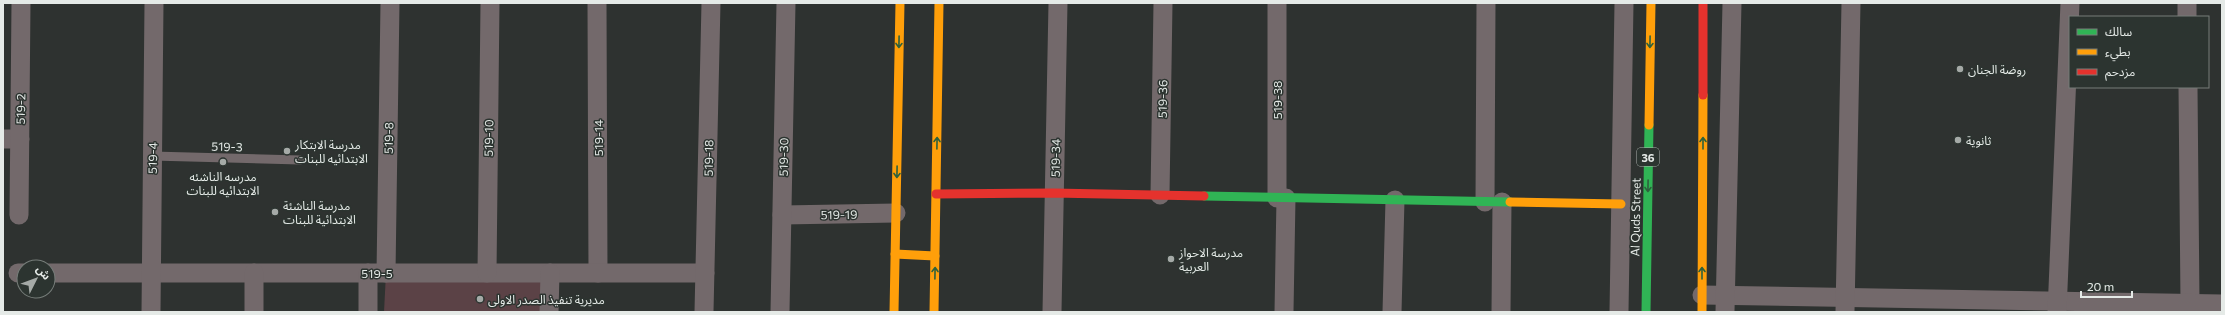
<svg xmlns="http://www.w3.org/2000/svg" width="2225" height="315" font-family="Commissioner,'Noto Sans Arabic',sans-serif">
  <rect width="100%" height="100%" fill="#2e3230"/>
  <polygon fill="#5b4246" points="386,273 550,273 549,312 384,312"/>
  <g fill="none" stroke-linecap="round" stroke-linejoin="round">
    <polyline stroke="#73696b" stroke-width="9" points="152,156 300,160"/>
    <g stroke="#73696b" stroke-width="19">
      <polyline points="597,3 598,273"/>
      <polyline points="1277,3 1277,198"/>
      <polyline points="2187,3 2187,17"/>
      <polyline points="2188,87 2190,303"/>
      <polyline points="3,139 20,139"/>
      <polyline points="1160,195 1163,3"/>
      <polyline points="1485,202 1486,3"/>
      <polyline points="19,215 21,3"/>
      <polyline points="782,215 896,213"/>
      <polyline points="18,273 24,273"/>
      <polyline points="48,273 705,273"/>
      <polyline points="386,273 390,3"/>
      <polyline points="487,273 490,3"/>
      <polyline points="1702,295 2222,304"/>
      <polyline points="151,312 154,3"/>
      <polyline points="254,312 254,273"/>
      <polyline points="368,312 368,273"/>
      <polyline points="549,312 550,273"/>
      <polyline points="704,312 711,3"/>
      <polyline points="780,312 786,3"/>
      <polyline points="1052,312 1058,3"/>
      <polyline points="1284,312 1286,198"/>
      <polyline points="1392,312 1395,200"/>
      <polyline points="1501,312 1502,202"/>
      <polyline points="1619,312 1624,3"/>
      <polyline points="1725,312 1732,3"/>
      <polyline points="1845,312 1851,3"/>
      <polyline points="2057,312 2070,3"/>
    </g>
    <g stroke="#30b455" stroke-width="9">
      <polyline points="1204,196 1510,202"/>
      <polyline points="1646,312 1649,125"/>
    </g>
    <g stroke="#ff9f0a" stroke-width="9">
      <polyline points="1649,125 1651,3"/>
      <polyline points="1510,202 1621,204"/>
      <polyline points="895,254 935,256"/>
      <polyline points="894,312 900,3"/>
      <polyline points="934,312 939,3"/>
      <polyline points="1702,312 1703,95"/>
    </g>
    <g stroke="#e5322d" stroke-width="9">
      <polyline points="1703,95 1703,3"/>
      <polyline points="936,194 1054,193 1204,196"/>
    </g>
  </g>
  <defs><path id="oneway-shaft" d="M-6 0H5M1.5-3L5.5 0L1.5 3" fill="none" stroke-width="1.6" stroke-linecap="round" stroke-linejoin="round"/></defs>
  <g stroke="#2d613d">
    <use href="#oneway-shaft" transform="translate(899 42) rotate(91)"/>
    <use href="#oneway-shaft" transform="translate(1650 42) rotate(91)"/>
    <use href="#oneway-shaft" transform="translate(937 143) rotate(-89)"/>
    <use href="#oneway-shaft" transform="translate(1703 143) rotate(-90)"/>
    <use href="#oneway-shaft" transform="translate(897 172) rotate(91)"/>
    <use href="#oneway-shaft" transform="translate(1648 186) rotate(91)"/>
    <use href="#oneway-shaft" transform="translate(935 273) rotate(-89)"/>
    <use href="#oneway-shaft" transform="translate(1702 273) rotate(-90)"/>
  </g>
  <g fill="#a5aaa7" stroke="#2c3430" stroke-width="1.5">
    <circle cx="1960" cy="69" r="4"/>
    <circle cx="1958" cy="140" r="4"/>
    <circle cx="287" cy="151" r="4"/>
    <circle cx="223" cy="162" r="4"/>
    <circle cx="275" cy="212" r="4"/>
    <circle cx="1171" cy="259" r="4"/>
    <circle cx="480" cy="299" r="4"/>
  </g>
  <g text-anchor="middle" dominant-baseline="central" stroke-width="3" stroke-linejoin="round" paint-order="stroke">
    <rect fill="#2c3430" stroke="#aeb3b0" stroke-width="1" x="1637" y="148" width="22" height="18" rx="3"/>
    <g font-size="11" font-weight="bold" fill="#e5eae7">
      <text x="1648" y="157">36</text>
    </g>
    <g font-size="12" fill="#e5eae7" stroke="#2c3430" text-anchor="start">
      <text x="1968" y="69">روضة الجنان</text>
      <text x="1966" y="140">ثانوية</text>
      <text x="295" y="144">مدرسة الابتكار<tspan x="295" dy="14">الابتدائيه للبنات</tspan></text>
      <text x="223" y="176" text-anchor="middle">مدرسه الناشئه<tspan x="223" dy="14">الابتدائيه للبنات</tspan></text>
      <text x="283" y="205">مدرسة الناشئة<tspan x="283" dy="14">الابتدائية للبنات</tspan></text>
      <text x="1179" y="252">مدرسة الاحواز<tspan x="1179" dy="14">العربية</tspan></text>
      <text x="488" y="299">مديرية تنفيذ الصدر الاولى</text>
    </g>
    <g font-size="12" fill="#e5eae7" stroke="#2c3430">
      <text transform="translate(1162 99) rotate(-89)">519-36</text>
      <text transform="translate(1277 100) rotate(-90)">519-38</text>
      <text transform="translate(20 109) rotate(-89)">519-2</text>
      <text transform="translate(388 138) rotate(-89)">519-8</text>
      <text transform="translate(488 138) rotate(-89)">519-10</text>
      <text transform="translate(598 138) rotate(-90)">519-14</text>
      <text transform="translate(227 146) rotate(1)">519-3</text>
      <text transform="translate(783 157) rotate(-89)">519-30</text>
      <text transform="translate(152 158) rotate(-89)">519-4</text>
      <text transform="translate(708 158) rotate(-89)">519-18</text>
      <text transform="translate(1055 158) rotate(-89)">519-34</text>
      <text transform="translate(839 214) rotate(-1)">519-19</text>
      <text transform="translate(1635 217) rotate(-89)">Al Quds Street</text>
      <text x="377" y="273">519-5</text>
    </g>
  </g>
  <rect width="2225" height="315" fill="none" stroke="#e5eae7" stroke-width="8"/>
  <rect x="2069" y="16" width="140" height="72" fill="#2c3430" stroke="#767d79"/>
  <rect x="2077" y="29" width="20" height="6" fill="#30b455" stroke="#767d79"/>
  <text x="2105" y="36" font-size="12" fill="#e5eae7">سالك</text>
  <rect x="2077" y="49" width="20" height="6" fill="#ff9f0a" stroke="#767d79"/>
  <text x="2105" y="56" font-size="12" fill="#e5eae7">بطيء</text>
  <rect x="2077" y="69" width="20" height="6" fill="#e5322d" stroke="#767d79"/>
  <text x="2105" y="76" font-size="12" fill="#e5eae7">مزدحم</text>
  <g transform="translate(36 279) rotate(48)"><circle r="19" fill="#2c3430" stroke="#767d79"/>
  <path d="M0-3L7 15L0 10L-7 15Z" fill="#a5aaa7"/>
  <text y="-6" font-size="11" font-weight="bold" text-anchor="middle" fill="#e5eae7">ش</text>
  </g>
  <path d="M2081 291v6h51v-6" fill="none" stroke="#e5eae7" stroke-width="2"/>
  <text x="2087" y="291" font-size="12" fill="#e5eae7" stroke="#2c3430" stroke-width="3" paint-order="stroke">20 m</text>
</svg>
